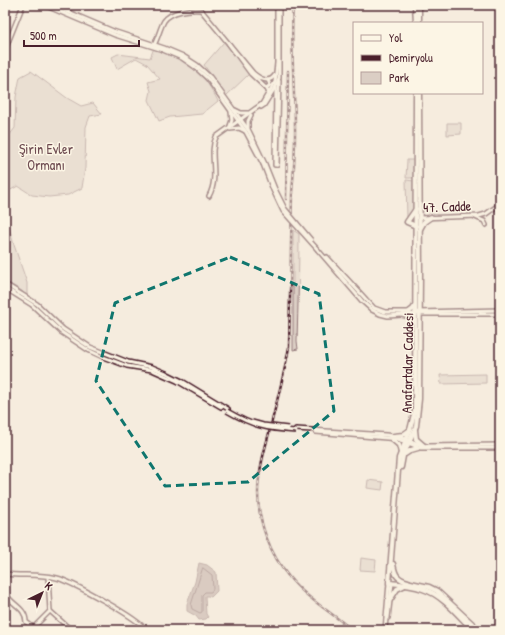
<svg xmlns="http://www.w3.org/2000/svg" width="505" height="635" font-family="'Patrick Hand',sans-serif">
  <rect width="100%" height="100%" fill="#f5ecde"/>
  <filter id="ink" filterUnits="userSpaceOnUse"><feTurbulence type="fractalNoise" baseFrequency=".025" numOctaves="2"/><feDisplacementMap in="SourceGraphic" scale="8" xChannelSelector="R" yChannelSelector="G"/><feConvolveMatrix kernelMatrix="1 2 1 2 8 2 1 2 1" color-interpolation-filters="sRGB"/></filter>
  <g filter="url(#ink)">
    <g fill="#dbcec4" stroke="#927678">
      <polygon points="224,42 249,74 226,96 204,65"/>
      <path d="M 154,48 C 168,54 185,59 196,70 C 205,78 212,90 218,101 L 202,114 L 170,117 L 159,121 L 149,100 L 151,91 L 148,82 L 160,79 L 147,64 L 136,58 L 117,69 L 112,57 L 118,54 L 150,58 Z"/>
      <polygon points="31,71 67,98 81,106 93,103 102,114 90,116 86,127 85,168 82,188 68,195 49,197 32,195 18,186 5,193 5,159 7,153 5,151 5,141 15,128 16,97 20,77"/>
      <polygon points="447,123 461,123 461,134 447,135"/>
      <polygon points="407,160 414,160 413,178 406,178"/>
      <path d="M 406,180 L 414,181 C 414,194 418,209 407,218 Z"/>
      <polygon points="5,212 14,245 27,283 27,297 22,291 5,281"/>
      <path d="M 293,230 L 299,234 C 299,270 298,306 297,341 L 298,349 L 293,350 Z"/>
      <polygon points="486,374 486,383 441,384 440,375"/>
      <polygon points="368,480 383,482 382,490 367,488"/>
      <polygon points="361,558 376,560 375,571 360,570"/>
    </g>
    <polygon fill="#b8a39e" stroke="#8c6e70" points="199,563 207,565 216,572 217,591 211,597 208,596 205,596 206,614 208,617 206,619 199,620 196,616 187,611 187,604 195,582"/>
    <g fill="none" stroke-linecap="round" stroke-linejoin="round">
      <polygon stroke="#765459" stroke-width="1" points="203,568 212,575 213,589 211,592 205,592 202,595 202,612 200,613 192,609 191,605 202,570"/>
      <defs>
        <g id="secondary">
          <polyline points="44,5 115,35 163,50 182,58 195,67 208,79 246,132 263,164"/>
          <polyline points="52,5 113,31 164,48 183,56 197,65 210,77 249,131 265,164"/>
          <polyline points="229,44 251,74 267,89 269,93"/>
          <path d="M 154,45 C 158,38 160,28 164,21 C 171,11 190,9 201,10 L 253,73 C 260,79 269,84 275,75"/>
          <polyline points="5,50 23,5"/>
          <polyline points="266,88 269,86 270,85 268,80"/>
          <polyline points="276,88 275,165 277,165"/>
          <polyline points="261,107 264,105 276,86 279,78 279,5"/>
          <polyline points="235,110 241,113 248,113"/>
          <polyline points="230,126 232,120 231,112"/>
          <polyline points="230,129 239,128 245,131"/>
          <polyline points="248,129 248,121 251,115"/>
          <polyline points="277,165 279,81"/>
          <path d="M 209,196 C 220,176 208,154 216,137 L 262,104 L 275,82 L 277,63 L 277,5"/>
          <polyline points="475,217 484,221 486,225"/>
          <polyline points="419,218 479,216 486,214 500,204"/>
          <polyline points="318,250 362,301 372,310 380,314 388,316 416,314 500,314"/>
          <polyline points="327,257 374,308 385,312 410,312"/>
          <polyline points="5,284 37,304 63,329 90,347 128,362 152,367 166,373 182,381 228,409"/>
          <polyline points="5,288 32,305 61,332 88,350 103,357 127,366 152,370 177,381 221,407"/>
          <polyline points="418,312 500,310"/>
          <polyline points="296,429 386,435 400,437 421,445 427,446 500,445"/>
          <polyline points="316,432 398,439 421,448 500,448"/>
          <path d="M 5,574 C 22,576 40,574 57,578 C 72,582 138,618 146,630"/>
          <polyline points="48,577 50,611 71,630"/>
          <path d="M 5,591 C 8,604 26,606 26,622 L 34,628"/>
          <polyline points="388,618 392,583"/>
          <polyline points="31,630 50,611"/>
          <polyline points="385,630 389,583"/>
        </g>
        <g id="primary">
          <polyline points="415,5 416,23"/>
          <polyline points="419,5 419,23"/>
          <path d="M 416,93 L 415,410 L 410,430 L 399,458 L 389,583 C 401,584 412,585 423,589 C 443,595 459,616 473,630"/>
          <polyline points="416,209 407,222 416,226"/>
          <polyline points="420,229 424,222 431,217"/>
          <polyline points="409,312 413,309 415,306"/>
          <polyline points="403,315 410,316 415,320"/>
          <polyline points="415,430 416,439 424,446"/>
          <polyline points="394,436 403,435 410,430"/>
          <polyline points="392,439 399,445 401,453"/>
          <polyline points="405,454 411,450 418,448"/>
          <polyline points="401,467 403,456 416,426 419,399 420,274 419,93"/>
          <path d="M 393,564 C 395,575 397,579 408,582"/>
          <polyline points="406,582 429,587 437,591 479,630"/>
          <polyline points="390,600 397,589 405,585"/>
        </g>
      </defs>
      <use href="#secondary" stroke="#4a1f2b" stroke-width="6"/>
      <use href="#primary" stroke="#4a1f2b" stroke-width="7"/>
      <use href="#secondary" stroke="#fcf5e5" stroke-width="3"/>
      <use href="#primary" stroke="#fcf5e5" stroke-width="4"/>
      <defs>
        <g id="rail">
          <path d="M 293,5 C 291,35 293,65 294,95 C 296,127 295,161 292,193 L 289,347 C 284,376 276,404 269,433 C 264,452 258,473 258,493 C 258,522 270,554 289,577 C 306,598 331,612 352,630"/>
          <polyline points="286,199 288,71"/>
        </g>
      </defs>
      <use href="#rail" stroke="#4a1f2b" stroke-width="2.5"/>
      <use href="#rail" stroke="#fcf5e5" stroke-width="1" stroke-dasharray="3" stroke-linecap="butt"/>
      <defs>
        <g id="secondary-bridge">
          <polyline points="263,164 273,190 283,211 318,250"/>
          <polyline points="265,164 275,189 285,209 311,240"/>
          <path d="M 227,411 C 253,426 266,429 296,431"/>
          <polyline points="252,422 263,425 288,428"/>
        </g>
      </defs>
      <use href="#secondary-bridge" stroke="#4a1f2b" stroke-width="6" stroke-linecap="butt"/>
      <use href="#secondary-bridge" stroke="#fcf5e5" stroke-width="3"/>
    </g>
  </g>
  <path d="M0 0H505V635H0ZM 230,257 L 319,294 L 334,411 L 248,482 L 165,486 L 96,381 L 115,303 Z" fill="#f5ecde" fill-opacity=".55" fill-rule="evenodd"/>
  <path fill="none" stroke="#0f766e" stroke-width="3" stroke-dasharray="8 5" stroke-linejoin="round" d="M 230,257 L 319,294 L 334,411 L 248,482 L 165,486 L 96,381 L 115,303 Z"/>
  <g text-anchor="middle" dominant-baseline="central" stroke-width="3" stroke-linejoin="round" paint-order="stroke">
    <g font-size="14" fill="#6e4b51" stroke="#fcf5e5">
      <text x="46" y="148">Şirin Evler<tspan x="46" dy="16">Ormanı</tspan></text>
    </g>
    <g font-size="14" fill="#4a1f2b" stroke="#fcf5e5">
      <text transform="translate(447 206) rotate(-2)">47. Cadde</text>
      <text transform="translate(407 363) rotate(-89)">Anafartalar Caddesi</text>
    </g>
  </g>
  <rect width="505" height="635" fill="none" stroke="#fcf5e5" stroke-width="20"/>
  <rect x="10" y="10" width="485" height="615" fill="none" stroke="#4a1f2b" stroke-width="1.5" filter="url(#ink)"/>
  <rect x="353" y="22" width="130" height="72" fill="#fcf5e5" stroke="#b59f9b"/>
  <rect x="361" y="35" width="20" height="6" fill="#fcf5e5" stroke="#b59f9b"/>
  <text x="389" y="42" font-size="12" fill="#4a1f2b">Yol</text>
  <rect x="361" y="55" width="20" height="6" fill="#4a1f2b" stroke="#b59f9b"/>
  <text x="389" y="62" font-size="12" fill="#4a1f2b">Demiryolu</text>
  <rect x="361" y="72" width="20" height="12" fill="#dbcec4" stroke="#b59f9b"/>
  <text x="389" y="82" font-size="12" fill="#4a1f2b">Park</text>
  <g transform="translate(42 593) rotate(43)" stroke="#fcf5e5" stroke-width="3" paint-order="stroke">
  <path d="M0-3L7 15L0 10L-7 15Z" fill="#4a1f2b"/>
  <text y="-6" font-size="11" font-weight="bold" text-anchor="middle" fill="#4a1f2b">K</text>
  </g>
  <path d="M24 40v6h115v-6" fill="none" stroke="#4a1f2b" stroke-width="2"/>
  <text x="30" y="40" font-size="12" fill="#4a1f2b" stroke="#fcf5e5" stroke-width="3" paint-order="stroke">500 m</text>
</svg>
